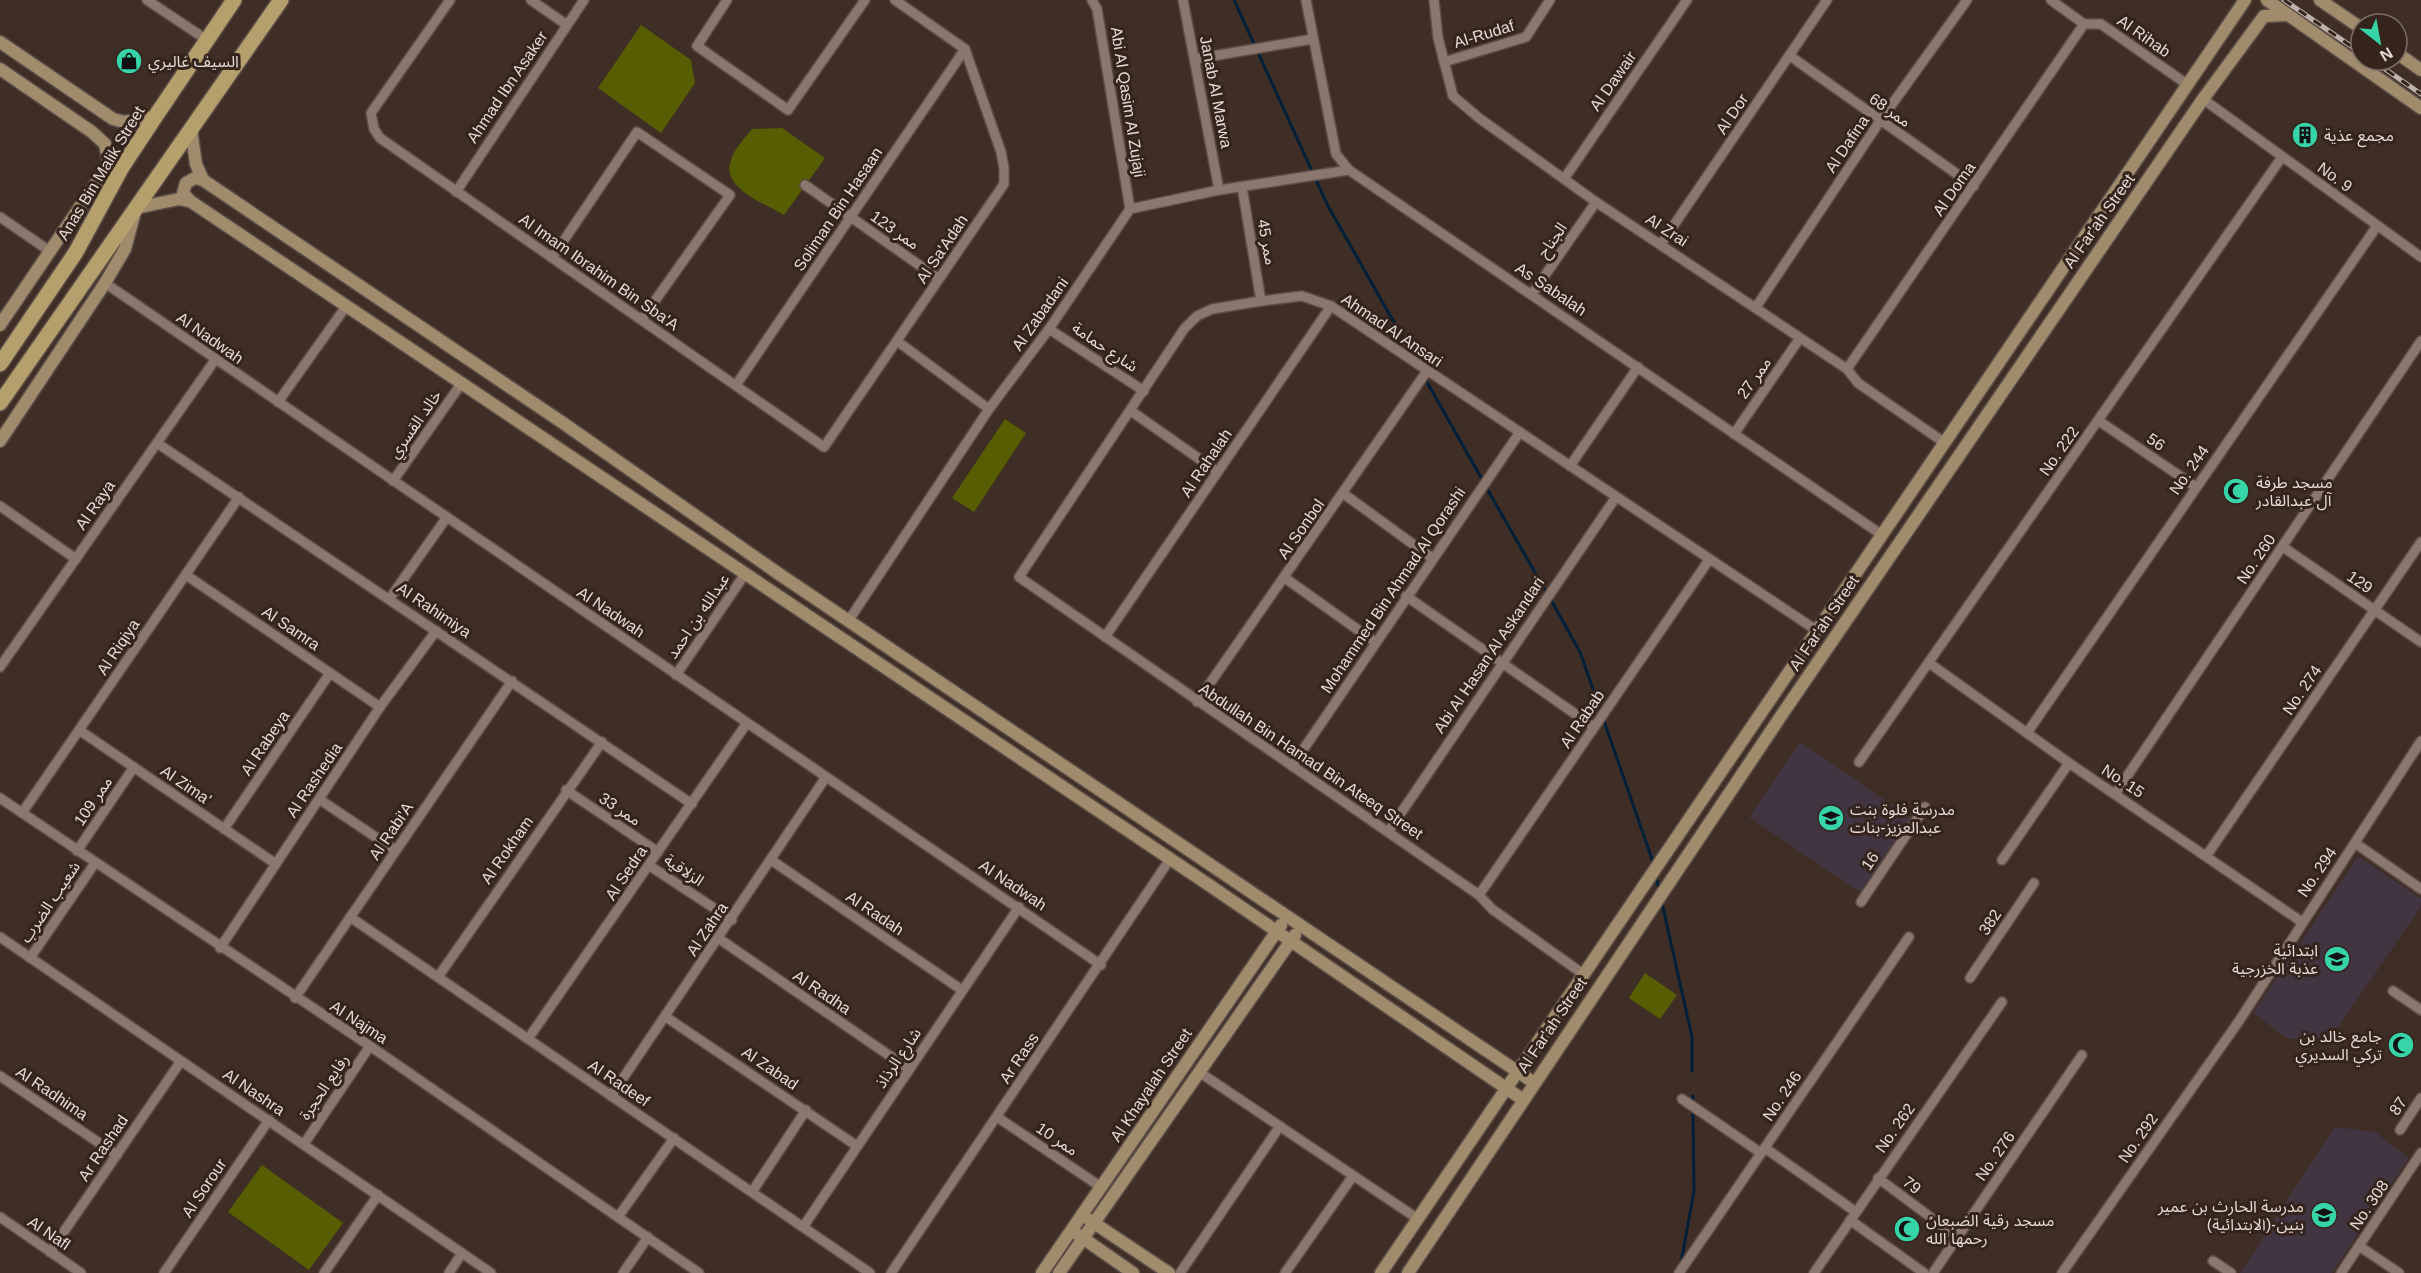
<svg xmlns="http://www.w3.org/2000/svg" width="2421" height="1273" font-family="Arial,'Noto Sans Arabic',sans-serif">
  <rect width="100%" height="100%" fill="#3f2e26"/>
  <g fill="#423542">
    <polygon points="1800,742 1912,819 1862,893 1749,817"/>
    <polygon points="2358,856 2421,899 2421,906 2327,1044 2287,1038 2253,1013"/>
    <polygon points="2335,1127 2375,1132 2409,1158 2332,1273 2240,1273"/>
  </g>
  <g fill="#565e01">
    <polygon points="641,25 691,60 695,83 661,133 598,88"/>
    <path d="M 782,128 L 825,158 L 784,215 C 766,204 720,188 731,160 C 734,149 745,138 752,129 Z"/>
    <polygon points="1005,419 1026,433 974,512 952,498"/>
    <polygon points="1645,973 1677,995 1660,1019 1629,998"/>
    <polygon points="262,1165 343,1223 309,1270 228,1212"/>
  </g>
  <g fill="none" stroke-linecap="round" stroke-linejoin="round">
    <g stroke="#011f39" stroke-width="3">
      <polyline points="1234,0 1328,206 1413,356"/>
      <polyline points="1424,377 1483,481"/>
      <polyline points="1486,487 1545,590"/>
      <polyline points="1551,600 1580,652 1600,709"/>
      <polyline points="1604,721 1653,862"/>
      <polyline points="1656,876 1659,889"/>
      <polyline points="1662,903 1692,1037 1692,1071"/>
      <polyline points="1693,1096 1693,1100"/>
      <polyline points="1681,1263 1694,1191 1693,1113"/>
    </g>
    <defs>
      <g id="street">
        <polyline points="147,0 207,40"/>
        <polyline points="450,0 371,113 374,129 380,138 824,447 1004,184 1004,168 1001,152 965,49"/>
        <polyline points="531,0 567,25"/>
        <polyline points="727,0 697,46 788,110 865,0"/>
        <polyline points="895,0 965,49"/>
        <polyline points="1092,0 1097,9 1130,209"/>
        <polyline points="1183,0 1219,190"/>
        <polyline points="1306,0 1336,154 1349,170 1882,535"/>
        <polyline points="1434,0 1438,38 1453,96 1479,118 1596,202 1847,369 1858,383 1945,443"/>
        <polyline points="2051,0 2084,24 2101,24 2188,85"/>
        <polyline points="1790,56 1974,186"/>
        <polyline points="1195,59 1313,39"/>
        <polyline points="1444,62 1526,37 1550,0"/>
        <polyline points="2203,99 2421,257"/>
        <polyline points="1564,179 1687,0"/>
        <polyline points="805,185 939,279"/>
        <polyline points="1242,187 1261,301"/>
        <polyline points="456,192 584,0"/>
        <polyline points="0,217 51,252"/>
        <polyline points="1661,244 1827,0"/>
        <polyline points="552,258 637,132 730,195 642,319"/>
        <polyline points="105,283 1101,965"/>
        <polyline points="1532,294 1596,202"/>
        <polyline points="1756,307 1880,121 1967,0"/>
        <polyline points="1049,329 1144,391"/>
        <polyline points="897,341 989,409"/>
        <polyline points="1847,369 2084,24"/>
        <polyline points="736,385 965,49"/>
        <polyline points="278,402 347,305"/>
        <polyline points="1131,411 1218,472"/>
        <polyline points="2099,421 2196,487"/>
        <polyline points="1734,434 1800,338"/>
        <polyline points="157,443 692,804"/>
        <polyline points="1570,466 1638,367"/>
        <polyline points="393,481 461,384"/>
        <polyline points="1344,494 1432,558"/>
        <polyline points="0,506 76,559"/>
        <polyline points="2283,547 2421,642"/>
        <polyline points="186,575 380,707"/>
        <polyline points="1285,578 1375,642"/>
        <polyline points="1406,596 1594,727"/>
        <polyline points="390,598 447,517"/>
        <polyline points="849,620 989,409 1049,329 1130,209 1219,190 1349,170"/>
        <polyline points="1105,637 1331,306"/>
        <polyline points="1929,663 2069,763 2302,922"/>
        <polyline points="0,667 215,360"/>
        <polyline points="676,675 745,574"/>
        <polyline points="1197,702 1427,371"/>
        <polyline points="79,730 276,864"/>
        <polyline points="2027,733 2377,226"/>
        <polyline points="1859,762 2282,157"/>
        <polyline points="1292,766 1520,432"/>
        <polyline points="566,790 658,852"/>
        <polyline points="2115,794 2421,341"/>
        <polyline points="0,798 370,1046 699,1273"/>
        <polyline points="319,799 395,850"/>
        <polyline points="22,813 239,497"/>
        <polyline points="224,829 330,673"/>
        <polyline points="1388,832 1616,497"/>
        <polyline points="2355,843 2421,889"/>
        <polyline points="77,851 134,767"/>
        <polyline points="2207,855 2421,542"/>
        <polyline points="771,860 962,990"/>
        <polyline points="2002,860 2069,763"/>
        <polyline points="650,866 732,920"/>
        <polyline points="1479,895 1709,560"/>
        <polyline points="1861,902 1925,807"/>
        <polyline points="350,917 870,1273"/>
        <polyline points="0,937 491,1273"/>
        <polyline points="718,938 909,1069"/>
        <polyline points="220,948 380,707 436,631"/>
        <polyline points="30,958 95,863"/>
        <polyline points="1583,974 1492,909 1479,895 1019,577 1184,329 1197,316 1212,309 1261,301 1302,296 1331,306 1816,630"/>
        <polyline points="438,977 602,742"/>
        <polyline points="1970,978 2034,883"/>
        <polyline points="2393,991 2421,1010"/>
        <polyline points="295,998 512,681"/>
        <polyline points="666,1017 857,1146"/>
        <polyline points="528,1039 747,723"/>
        <polyline points="1199,1072 1418,1219"/>
        <polyline points="0,1076 117,1155"/>
        <polyline points="611,1096 826,777"/>
        <polyline points="1682,1099 1761,1153"/>
        <polyline points="997,1117 1101,1187"/>
        <polyline points="2400,1130 2421,1098"/>
        <polyline points="304,1144 370,1046"/>
        <polyline points="1765,1148 1856,1212"/>
        <polyline points="1878,1178 1957,1237"/>
        <polyline points="752,1192 806,1110"/>
        <polyline points="0,1217 81,1273"/>
        <polyline points="618,1217 674,1138"/>
        <polyline points="1850,1220 1924,1273"/>
        <polyline points="803,1227 1019,907"/>
        <polyline points="2359,1246 2399,1273"/>
        <polyline points="50,1252 181,1061"/>
        <polyline points="2213,1261 2231,1273"/>
        <polyline points="164,1273 269,1120"/>
        <polyline points="324,1273 378,1195"/>
        <polyline points="449,1273 462,1253"/>
        <polyline points="623,1273 648,1237"/>
        <polyline points="891,1273 1170,859"/>
        <polyline points="1180,1273 1280,1126"/>
        <polyline points="1285,1273 1353,1176"/>
        <polyline points="1679,1273 1909,937"/>
        <polyline points="1814,1273 2002,1002"/>
        <polyline points="1933,1273 2082,1055"/>
        <polyline points="2062,1273 2239,1021 2421,741"/>
        <polyline points="2341,1273 2421,1153"/>
      </g>
      <g id="secondary">
        <polyline points="2267,0 2421,108"/>
        <polyline points="2320,0 2361,28"/>
        <polyline points="0,42 113,119 124,122 155,117"/>
        <polyline points="2397,53 2421,70"/>
        <polyline points="0,69 92,132 105,144 109,164 0,325"/>
        <polyline points="191,129 196,164 203,180 563,423 779,574 1533,1082"/>
        <polyline points="190,201 183,193 186,183 195,178 203,180"/>
        <polyline points="0,441 105,283 125,249 136,208 179,199 190,201 1209,885 1522,1099"/>
        <polyline points="1088,1219 1169,1273"/>
        <polyline points="1077,1234 1133,1273"/>
        <polyline points="1042,1273 1281,925"/>
        <polyline points="1059,1273 1295,935"/>
        <polyline points="1381,1273 2245,0"/>
        <polyline points="1408,1273 1783,713 2203,99 2264,16 2287,15"/>
      </g>
      <g id="primary">
        <polyline points="0,364 76,252 122,167 155,117 234,0"/>
        <polyline points="0,403 281,0"/>
      </g>
    </defs>
    <use href="#street" stroke="#5b4d46" stroke-width="12"/>
    <use href="#secondary" stroke="#5b4d46" stroke-width="15"/>
    <use href="#primary" stroke="#5b4d46" stroke-width="18"/>
    <use href="#street" stroke="#8c776e" stroke-width="9"/>
    <use href="#secondary" stroke="#a08b6d" stroke-width="12"/>
    <use href="#primary" stroke="#b59f6c" stroke-width="15"/>
    <defs>
      <g id="rail">
        <polyline points="2284,0 2361,53"/>
        <polyline points="2372,60 2421,94"/>
      </g>
    </defs>
    <use href="#rail" stroke="#bdb1ab" stroke-width="5"/>
    <use href="#rail" stroke="#34241c" stroke-width="3" stroke-dasharray="9" stroke-linecap="butt"/>
  </g>
  <defs>
    <symbol id="shop-disc" viewBox="-11 -11 22 22"><circle r="9.5" fill="#36d4a7" stroke="#34241c"/><path d="M-5-2.5h2.3a2.7 3.5 0 0 1 5.4 0H5L5.5 6h-11ZM-1.5-2.5h3a1.5 2.3 0 0 0-3 0Z" fill="#111"/></symbol>
    <symbol id="building-disc" viewBox="-11 -11 22 22"><circle r="9.5" fill="#36d4a7" stroke="#34241c"/><path d="M-4-6H4V6H1V3H-1V6H-4ZM-2.5-4.3h1.7v1.8h-1.7ZM.8-4.3h1.7v1.8H.8ZM-2.5-1h1.7V.8h-1.7ZM.8-1h1.7V.8H.8Z" fill="#111"/></symbol>
    <symbol id="mosque-disc" viewBox="-11 -11 22 22"><circle r="9.5" fill="#36d4a7" stroke="#34241c"/><path d="M3.5-4.9A6 6 0 1 0 3.5 4.9A5 5 0 1 1 3.5-4.9Z" fill="#111"/></symbol>
    <symbol id="school-disc" viewBox="-11 -11 22 22"><circle r="9.5" fill="#36d4a7" stroke="#34241c"/><path d="M0-5L7-2L0 1L-7-2ZM-4 1L0 2.5L4 1V4Q0 6-4 4Z" fill="#111"/></symbol>
  </defs>
  <g fill-rule="evenodd">
    <use href="#shop-disc" x="114" y="46" width="30" height="30"/>
    <use href="#building-disc" x="2290" y="120" width="30" height="30"/>
    <use href="#mosque-disc" x="2221" y="476" width="30" height="30"/>
    <use href="#school-disc" x="1816" y="803" width="30" height="30"/>
    <use href="#school-disc" x="2322" y="944" width="30" height="30"/>
    <use href="#mosque-disc" x="2386" y="1030" width="30" height="30"/>
    <use href="#school-disc" x="2309" y="1200" width="30" height="30"/>
    <use href="#mosque-disc" x="1892" y="1214" width="30" height="30"/>
  </g>
  <g text-anchor="middle" dominant-baseline="central" stroke-width="6" stroke-linejoin="round" paint-order="stroke">
    <g font-size="16" fill="#e5dad5" stroke="#34241c">
      <text transform="translate(1484 34) rotate(-17)">Al-Rudaf</text>
      <text transform="translate(2144 36) rotate(35)">Al Rihab</text>
      <text transform="translate(1613 81) rotate(-55)">Al Dawair</text>
      <text transform="translate(507 87) rotate(-56)">Ahmad Ibn Asaker</text>
      <text transform="translate(1216 92) rotate(79)">Janab Al Marwa</text>
      <text transform="translate(1128 102) rotate(81)">Abi Al Qasim Al Zujaji</text>
      <text transform="translate(1890 110) rotate(35)">ممر 68</text>
      <text transform="translate(1732 114) rotate(-56)">Al Dor</text>
      <text transform="translate(1847 144) rotate(-56)">Al Dafina</text>
      <text transform="translate(101 173) rotate(-59)">Anas Bin Malik Street</text>
      <text transform="translate(2335 177) rotate(36)">No. 9</text>
      <text transform="translate(1954 189) rotate(-55)">Al Doma</text>
      <text transform="translate(838 209) rotate(-56)">Soliman Bin Hasaan</text>
      <text transform="translate(2099 221) rotate(-55)">Al Far'ah Street</text>
      <text transform="translate(895 230) rotate(35)">ممر 123</text>
      <text transform="translate(1667 230) rotate(33)">Al Zrai</text>
      <text transform="translate(1552 240) rotate(-55)">الجناح</text>
      <text transform="translate(1267 242) rotate(80)">ممر 45</text>
      <text transform="translate(942 249) rotate(-56)">Al Sa'Adah</text>
      <text transform="translate(599 272) rotate(35)">Al Imam Ibrahim Bin Sba'A</text>
      <text transform="translate(1551 289) rotate(34)">As Sabalah</text>
      <text transform="translate(1040 314) rotate(-55)">Al Zabadani</text>
      <text transform="translate(1392 330) rotate(34)">Ahmad Al Ansari</text>
      <text transform="translate(210 338) rotate(35)">Al Nadwah</text>
      <text transform="translate(1105 347) rotate(34)">شارع حمامة</text>
      <text transform="translate(1754 378) rotate(-55)">ممر 27</text>
      <text transform="translate(415 424) rotate(-55)">خالد القسري</text>
      <text transform="translate(2156 442) rotate(34)">56</text>
      <text transform="translate(2059 451) rotate(-55)">No. 222</text>
      <text transform="translate(1206 463) rotate(-56)">Al Rahalah</text>
      <text transform="translate(2189 470) rotate(-55)">No. 244</text>
      <text transform="translate(95 505) rotate(-55)">Al Raya</text>
      <text transform="translate(1301 529) rotate(-55)">Al Sonbol</text>
      <text transform="translate(2256 559) rotate(-56)">No. 260</text>
      <text transform="translate(2360 582) rotate(34)">129</text>
      <text transform="translate(1393 590) rotate(-56)">Mohammed Bin Ahmad Al Qorashi</text>
      <text transform="translate(434 610) rotate(34)">Al Rahimiya</text>
      <text transform="translate(611 612) rotate(34)">Al Nadwah</text>
      <text transform="translate(698 616) rotate(-56)">عبدالله بن احمد</text>
      <text transform="translate(1824 623) rotate(-56)">Al Far'ah Street</text>
      <text transform="translate(291 628) rotate(34)">Al Samra</text>
      <text transform="translate(118 647) rotate(-56)">Al Riqiya</text>
      <text transform="translate(1489 655) rotate(-56)">Abi Al Hasan Al Askandari</text>
      <text transform="translate(2302 690) rotate(-56)">No. 274</text>
      <text transform="translate(1582 719) rotate(-56)">Al Rabab</text>
      <text transform="translate(265 743) rotate(-56)">Al Rabeya</text>
      <text transform="translate(1311 761) rotate(34)">Abdullah Bin Hamad Bin Ateeq Street</text>
      <text transform="translate(314 780) rotate(-56)">Al Rashedia</text>
      <text transform="translate(2123 781) rotate(33)">No. 15</text>
      <text transform="translate(186 785) rotate(34)">Al Zima'</text>
      <text transform="translate(93 801) rotate(-56)">ممر 109</text>
      <text transform="translate(620 809) rotate(34)">ممر 33</text>
      <text transform="translate(391 831) rotate(-56)">Al Rabi'A</text>
      <text transform="translate(507 850) rotate(-55)">Al Rokham</text>
      <text transform="translate(1870 861) rotate(-56)">16</text>
      <text transform="translate(684 870) rotate(34)">الزلاقية</text>
      <text transform="translate(2317 872) rotate(-56)">No. 294</text>
      <text transform="translate(626 873) rotate(-56)">Al Sedra</text>
      <text transform="translate(1013 885) rotate(34)">Al Nadwah</text>
      <text transform="translate(50 902) rotate(-56)">شعيب الضرب</text>
      <text transform="translate(875 913) rotate(34)">Al Radah</text>
      <text transform="translate(1990 922) rotate(-56)">382</text>
      <text transform="translate(707 929) rotate(-56)">Al Zahra</text>
      <text transform="translate(822 992) rotate(34)">Al Radha</text>
      <text transform="translate(359 1022) rotate(33)">Al Najma</text>
      <text transform="translate(1552 1025) rotate(-56)">Al Far'ah Street</text>
      <text transform="translate(898 1058) rotate(-56)">شارع الرذاذ</text>
      <text transform="translate(1019 1058) rotate(-56)">Ar Rass</text>
      <text transform="translate(770 1068) rotate(34)">Al Zabad</text>
      <text transform="translate(619 1083) rotate(34)">Al Radeef</text>
      <text transform="translate(1151 1085) rotate(-56)">Al Khayalah Street</text>
      <text transform="translate(324 1087) rotate(-56)">رفايع الحجرة</text>
      <text transform="translate(254 1092) rotate(34)">Al Nashra</text>
      <text transform="translate(52 1093) rotate(34)">Al Radhima</text>
      <text transform="translate(1782 1096) rotate(-56)">No. 246</text>
      <text transform="translate(2398 1106) rotate(-56)">87</text>
      <text transform="translate(1895 1128) rotate(-55)">No. 262</text>
      <text transform="translate(2138 1138) rotate(-55)">No. 292</text>
      <text transform="translate(1057 1139) rotate(34)">ممر 10</text>
      <text transform="translate(103 1148) rotate(-56)">Ar Rashad</text>
      <text transform="translate(1995 1156) rotate(-55)">No. 276</text>
      <text transform="translate(1912 1185) rotate(37)">79</text>
      <text transform="translate(204 1188) rotate(-56)">Al Sorour</text>
      <text transform="translate(2369 1205) rotate(-56)">No. 308</text>
      <text transform="translate(49 1233) rotate(34)">Al Nafl</text>
    </g>
    <g font-size="16" fill="#e5dad5" stroke="#34241c" text-anchor="start">
      <text x="148" y="61">السيف غاليري</text>
      <text x="2324" y="135">مجمع عذية</text>
      <text x="2256" y="482">مسجد طرفة<tspan x="2256" dy="18">آل عبدالقادر</tspan></text>
      <text x="1850" y="809">مدرسة فلوة بنت<tspan x="1850" dy="18">عبدالعزيز-بنات</tspan></text>
      <text x="2318" y="950" text-anchor="end">ابتدائية<tspan x="2318" dy="18">عذبة الخزرجية</tspan></text>
      <text x="2382" y="1036" text-anchor="end">جامع خالد بن<tspan x="2382" dy="18">تركي السديري</tspan></text>
      <text x="2304" y="1206" text-anchor="end">مدرسة الحارث بن عمير<tspan x="2304" dy="18">(الابتدائية)-بنين</tspan></text>
      <text x="1926" y="1220">مسجد رقية الضبعان<tspan x="1926" dy="18">رحمها الله</tspan></text>
    </g>
  </g>
  <g transform="translate(2379 42) rotate(149)"><circle r="28" fill="#34241c" stroke="#7b6d66" stroke-width="1.5"/>
  <path d="M0-4.5L10 22L0 15L-10 22Z" fill="#36d4a7"/>
  <text y="-9" font-size="16" font-weight="bold" text-anchor="middle" fill="#e5dad5">N</text>
  </g>
</svg>
